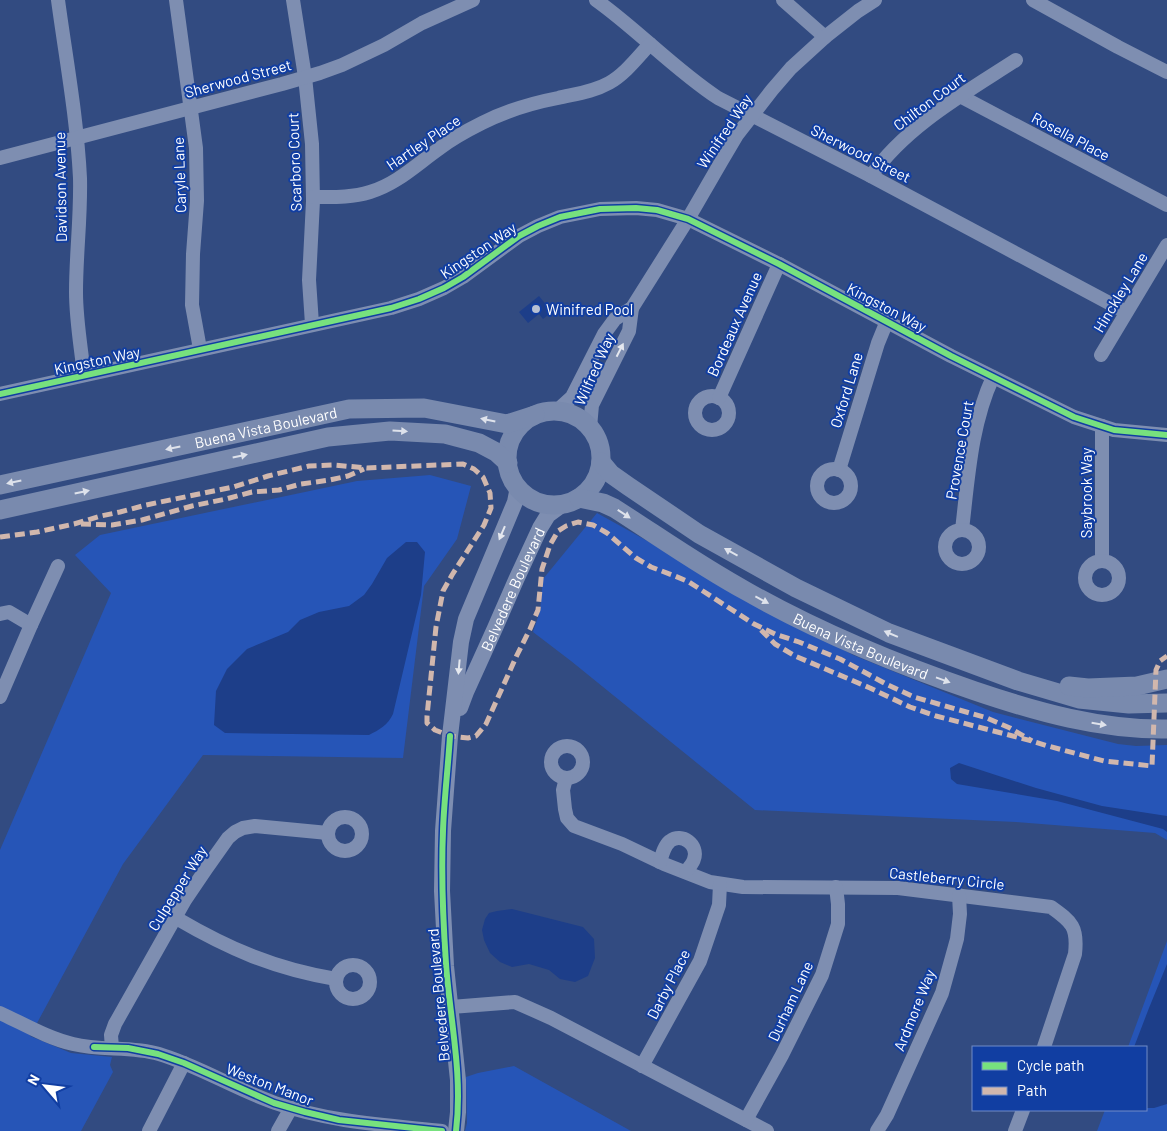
<svg xmlns="http://www.w3.org/2000/svg" width="1167" height="1131" font-family="Barlow,sans-serif">
  <rect width="100%" height="100%" fill="#324b81"/>
  <g fill="#2655b7">
    <polygon points="430,475 471,486 457,539 424,586 403,758 203,755 123,864 30,1036 71,1053 112,1057 110,1065 113,1072 81,1131 0,1131 0,850 111,593 75,555 100,535 357,481"/>
    <polygon points="597,513 853,655 993,712 1118,744 1136,746 1167,745 1167,840 1155,833 1016,822 755,810 571,661 533,632 540,611 543,579"/>
    <polygon points="1167,941 1167,1131 1097,1131 1105,1110 1146,1110 1146,1047 1128,1047"/>
    <polygon points="514,1066 631,1131 465,1131 467,1123 466,1077 478,1073"/>
  </g>
  <g fill="#1d3e89">
    <polygon points="539,296 552,312 543,319 539,314 528,323 519,312"/>
    <path d="M 406,542 L 417,542 L 425,552 L 421,595 L 393,714 C 388,725 379,730 369,735 L 225,733 L 214,725 L 216,691 L 227,669 L 247,649 L 288,632 L 300,620 L 319,612 L 349,606 L 364,595 L 372,584 L 387,558 Z"/>
    <polygon points="959,763 1036,788 1102,806 1167,816 1167,832 1163,829 1057,801 957,784 951,779 950,768"/>
    <polygon points="512,909 583,927 594,939 595,958 588,976 575,982 560,979 549,970 529,964 512,967 500,962 490,953 484,940 482,930 485,919 489,913 497,911"/>
    <polygon points="1167,964 1167,1104 1154,1108 1146,1108 1146,1047 1134,1047 1149,1008"/>
  </g>
  <g fill="none" stroke-linecap="round" stroke-linejoin="round">
    <g stroke="#7e8eb1" stroke-width="14">
      <path d="M 58,0 C 66,59 77,118 80,178 C 81,216 76,254 76,292 C 76,320 81,347 84,375"/>
      <polyline points="176,0 196,148 197,201 193,254 192,305 200,349"/>
      <polyline points="293,0 305,77 312,144 313,201 309,280 312,324"/>
      <path d="M 596,0 C 638,30 674,69 718,98 L 867,174 L 1126,312"/>
      <polyline points="783,0 825,37"/>
      <polyline points="1033,0 1118,47 1167,72"/>
      <polyline points="960,96 1167,205"/>
      <polyline points="0,158 282,84 320,73 342,65 384,45 422,23 473,0"/>
      <path d="M 871,176 C 906,126 965,93 1016,60"/>
      <path d="M 313,197 C 332,197 351,198 370,192 C 397,184 417,164 440,148 C 453,138 468,130 482,123 C 506,111 532,103 558,98 C 575,94 593,92 609,83 C 625,74 637,58 650,44"/>
      <polyline points="1101,355 1167,245"/>
      <polyline points="0,394 391,308 419,299 444,288 463,277 519,236 538,226 560,217 600,209 636,208 657,210 688,219 779,264 951,356 1074,417 1114,430 1167,435"/>
      <circle cx="712" cy="413" r="17"/>
      <polyline points="719,398 779,264"/>
      <polyline points="555,411 561,407 572,397 604,334 615,319 632,308 688,219 721,162 737,135 772,90 791,68 825,37 858,11 875,0"/>
      <polyline points="590,427 592,405 629,331 632,308"/>
      <circle cx="834" cy="486" r="17"/>
      <polyline points="839,470 878,343 887,321"/>
      <path d="M 962,530 C 968,479 971,424 993,377"/>
      <circle cx="962" cy="547" r="17"/>
      <polyline points="1102,561 1102,426"/>
      <circle cx="1102" cy="578" r="17"/>
      <polyline points="0,614 9,612 31,625"/>
      <polyline points="0,697 31,625 58,566"/>
      <circle cx="567" cy="762" r="16"/>
      <path d="M 566,778 L 563,790 L 565,809 L 567,818 L 574,826 L 622,844 L 664,864 L 710,882 L 743,887 L 898,888 L 1051,907 C 1072,922 1078,927 1075,954 L 1044,1047"/>
      <circle cx="345" cy="834" r="17"/>
      <path d="M 660,862 C 662,855 664,846 670,841 C 682,832 699,845 694,859 C 693,864 688,868 686,872"/>
      <path d="M 176,918 C 229,949 275,969 336,979"/>
      <circle cx="353" cy="982" r="17"/>
      <polyline points="451,1007 515,1002 551,1018 767,1131"/>
      <path d="M 0,1013 C 24,1024 47,1038 73,1044 C 101,1051 131,1046 159,1054 C 199,1066 235,1089 275,1103 C 329,1122 385,1125 442,1131"/>
      <polyline points="112,1048 111,1035 115,1024 185,900 206,869 228,838 235,832 243,828 255,826 328,833"/>
      <polyline points="642,1066 700,961 719,905 720,884"/>
      <polyline points="746,1120 782,1055 822,975 838,924 838,904 836,887"/>
      <polyline points="149,1131 184,1063"/>
      <polyline points="278,1131 291,1108"/>
      <polyline points="877,1131 887,1115 942,993 957,939 960,914 959,895"/>
      <polyline points="1015,1131 1023,1110"/>
    </g>
    <g stroke="#7e8eb1" stroke-width="16">
      <path id="s1" d="M 460,708 L 466,692 L 495,628 L 516,580 L 540,528 L 548,515 L 563,504"/>
      <polyline points="456,1131 458,1112 458,1080 446,966 442,891 443,831 450,736 461,642 466,619 515,502 518,487"/>
    </g>
    <g stroke="#798aae" stroke-width="19">
      <circle cx="554" cy="458" r="47"/>
      <polyline points="601,462 611,474 628,486 699,534 796,588 889,633 1018,681 1079,699 1129,704 1167,703"/>
      <path id="s2" d="M 0,485 L 349,409 L 424,408 L 507,424 L 535,415"/>
      <path id="s3" d="M 579,498 L 603,503 L 614,508 C 658,536 700,566 746,591 C 818,632 896,664 975,691 C 1037,712 1101,730 1167,729"/>
      <polyline points="0,510 328,437 390,431 445,434 479,443 496,452 508,463"/>
      <polyline points="1069,686 1088,688 1137,686 1167,679"/>
    </g>
    <g stroke="#d1b7ad" stroke-width="5" stroke-dasharray="10 5" stroke-linecap="butt">
      <polyline points="81,524 112,525 142,520 192,506 226,499 252,492 279,490 301,484 330,480 348,476 364,469"/>
      <polyline points="0,537 37,532 74,524 101,516 120,512 146,505 233,487 268,476 309,466 334,465 367,468 463,464 474,469 483,477 490,493 491,508 484,525 452,575 443,591 436,627 427,716 427,723 435,730 450,736 468,738 476,736 486,724 517,655 530,629 538,610 542,569 550,545 558,531 566,526 578,522 593,525 607,533 636,558 651,567 675,576 689,582 754,624 775,634 799,642 840,659 888,685 914,697 987,718 1010,728 1032,741"/>
      <polyline points="761,630 775,644 795,656 870,688 910,707 936,716 1032,741 1048,746 1104,761 1152,766 1156,670 1160,661 1167,656"/>
    </g>
    <defs>
      <g id="cycleway">
        <polyline points="0,394 391,308 419,299 444,288 463,277 519,236 538,226 560,217 600,209 636,208 657,210 688,219 779,264 951,356 1074,417 1114,430 1167,435"/>
        <path d="M 450,736 C 448,768 444,800 443,831 C 441,876 443,920 446,964 C 450,1020 463,1075 456,1131"/>
        <polyline points="94,1047 128,1048 158,1054 184,1063 274,1103 305,1112 339,1120 442,1131"/>
      </g>
    </defs>
    <use href="#cycleway" stroke="#113ea2" stroke-width="9"/>
    <use href="#cycleway" stroke="#77e17e" stroke-width="6"/>
  </g>
  <defs><path id="oneway-solid" d="M-6-.8H1V-3.2L6.5 0L1 3.2V.8H-6Z" transform="scale(1.25)"/></defs>
  <g fill="#e5e8ef">
    <use href="#oneway-solid" transform="translate(620 350) rotate(-63)"/>
    <use href="#oneway-solid" transform="translate(502 533) rotate(113)"/>
    <use href="#oneway-solid" transform="translate(459 667) rotate(95)"/>
  </g>
  <g fill="#dee2eb">
    <use href="#oneway-solid" transform="translate(488 420) rotate(-168)"/>
    <use href="#oneway-solid" transform="translate(400 431) rotate(4)"/>
    <use href="#oneway-solid" transform="translate(173 448) rotate(168)"/>
    <use href="#oneway-solid" transform="translate(240 456) rotate(-12)"/>
    <use href="#oneway-solid" transform="translate(14 482) rotate(168)"/>
    <use href="#oneway-solid" transform="translate(82 492) rotate(-12)"/>
    <use href="#oneway-solid" transform="translate(624 514) rotate(33)"/>
    <use href="#oneway-solid" transform="translate(731 552) rotate(-151)"/>
    <use href="#oneway-solid" transform="translate(762 600) rotate(28)"/>
    <use href="#oneway-solid" transform="translate(891 634) rotate(-157)"/>
    <use href="#oneway-solid" transform="translate(943 680) rotate(20)"/>
    <use href="#oneway-solid" transform="translate(1099 724) rotate(9)"/>
  </g>
  <circle fill="#b7c0d3" stroke="#113ea2" stroke-width="2" cx="536" cy="309" r="5"/>
  <g text-anchor="middle" dominant-baseline="central" stroke-width="4" stroke-linejoin="round" paint-order="stroke">
    <g font-size="15" fill="#fff" stroke="#113ea2">
      <text transform="translate(238 78) rotate(-15)">Sherwood Street</text>
      <text transform="translate(929 101) rotate(-37)">Chilton Court</text>
      <text transform="translate(724 131) rotate(-56)">Winifred Way</text>
      <text transform="translate(1071 136) rotate(28)">Rosella Place</text>
      <text transform="translate(423 142) rotate(-34)">Hartley Place</text>
      <text transform="translate(861 153) rotate(27)">Sherwood Street</text>
      <text transform="translate(294 162) rotate(-92)">Scarboro Court</text>
      <text transform="translate(179 175) rotate(-92)">Caryle Lane</text>
      <text transform="translate(60 187) rotate(-91)">Davidson Avenue</text>
      <text transform="translate(478 250) rotate(-34)">Kingston Way</text>
      <text transform="translate(1120 292) rotate(-59)">Hinckley Lane</text>
      <text transform="translate(887 307) rotate(28)">Kingston Way</text>
      <text transform="translate(734 324) rotate(-66)">Bordeaux Avenue</text>
      <text transform="translate(97 360) rotate(-12)">Kingston Way</text>
      <text transform="translate(594 369) rotate(-66)">Wilfred Way</text>
      <text transform="translate(846 390) rotate(-73)">Oxford Lane</text>
      <text stroke="none"><textPath href="#s2" startOffset="272">Buena Vista Boulevard</textPath></text>
      <text transform="translate(959 450) rotate(-80)">Provence Court</text>
      <text transform="translate(1086 493) rotate(-90)">Saybrook Way</text>
      <text stroke="none"><textPath href="#s1" startOffset="130">Belvedere Boulevard</textPath></text>
      <text stroke="none"><textPath href="#s3" startOffset="320">Buena Vista Boulevard</textPath></text>
      <text transform="translate(947 878) rotate(6)">Castleberry Circle</text>
      <text transform="translate(177 888) rotate(-58)">Culpepper Way</text>
      <text transform="translate(668 984) rotate(-63)">Darby Place</text>
      <text transform="translate(438 995) rotate(-95)">Belvedere Boulevard</text>
      <text transform="translate(790 1001) rotate(-65)">Durham Lane</text>
      <text transform="translate(914 1010) rotate(-68)">Ardmore Way</text>
      <text transform="translate(270 1084) rotate(21)">Weston Manor</text>
    </g>
    <g font-size="15" fill="#fff" stroke="#113ea2" text-anchor="start">
      <text x="546" y="309">Winifred Pool</text>
    </g>
  </g>
  <rect x="972" y="1046" width="175" height="65" fill="#113ea2" stroke="#708bc7"/>
  <rect x="982" y="1062" width="25" height="8" fill="#77e17e" stroke="#708bc7"/>
  <text x="1017" y="1071" font-size="15" fill="#ffffff">Cycle path</text>
  <rect x="982" y="1087" width="25" height="8" fill="#d1b7ad" stroke="#708bc7"/>
  <text x="1017" y="1096" font-size="15" fill="#ffffff">Path</text>
  <g transform="translate(45 1086) rotate(298)" stroke="#113ea2" stroke-width="4" paint-order="stroke">
  <path d="M0-4L9 19L0 12L-9 19Z" fill="#ffffff"/>
  <text y="-8" font-size="14" font-weight="bold" text-anchor="middle" fill="#ffffff">N</text>
  </g>
</svg>
